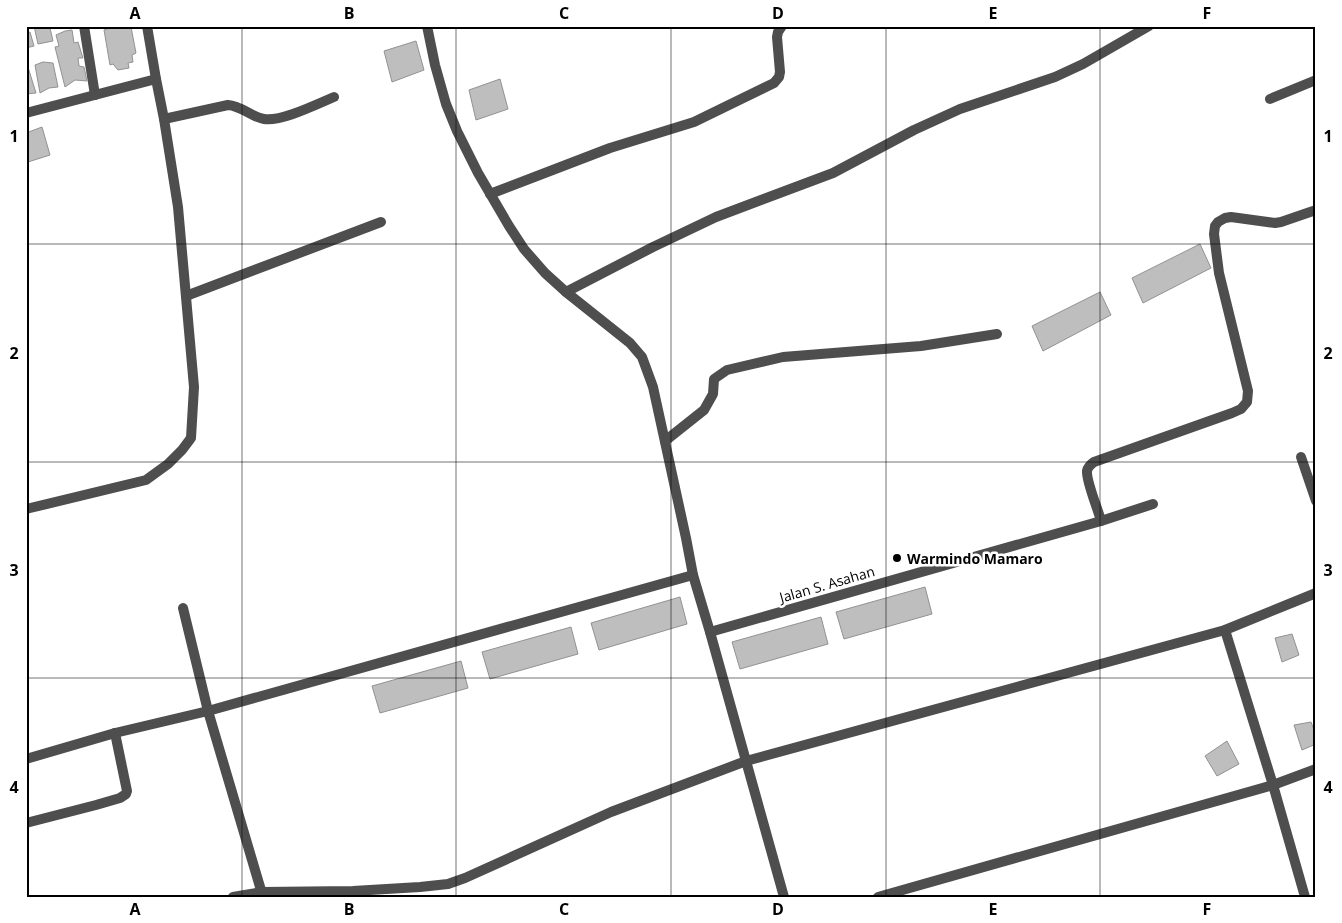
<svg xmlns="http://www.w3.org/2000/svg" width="1342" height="923" font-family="'Open Sans',sans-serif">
  <rect width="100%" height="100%" fill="#fff"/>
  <g fill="#bebebe" stroke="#929292">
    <polygon points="34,26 60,26 61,27 50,28 53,41 38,44"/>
    <polygon points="116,26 131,27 136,53 132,55 133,62 128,63 129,68 118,70 113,64 110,65 104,30"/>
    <polygon points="72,30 74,43 78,42 83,58 78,58 79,66 84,67 87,81 75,80 65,87 55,47 59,46 56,35 65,31"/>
    <polygon points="30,32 34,46 26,48 26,33"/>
    <polygon points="416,41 424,70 392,82 384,51"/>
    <polygon points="43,62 53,63 58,87 49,88 40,93 35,65"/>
    <polygon points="26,64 27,64 36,93 26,94"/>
    <polygon points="500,79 508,109 476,120 469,90"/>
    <polygon points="42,127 50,155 28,162 26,156 26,133"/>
    <polygon points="1200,244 1211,268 1143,303 1132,278"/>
    <polygon points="1100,292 1111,315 1043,351 1032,326"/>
    <polygon points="925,587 932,614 844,639 836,612"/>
    <polygon points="680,597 687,624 599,650 591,623"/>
    <polygon points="821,617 828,644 740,669 732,642"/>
    <polygon points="571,627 578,654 490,679 482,652"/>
    <polygon points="1292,634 1299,655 1282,662 1275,638"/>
    <polygon points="461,661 468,688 380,713 372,686"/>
    <polygon points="1311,722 1316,735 1316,744 1302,750 1294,725"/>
    <polygon points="1227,741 1239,764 1217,776 1205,756"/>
  </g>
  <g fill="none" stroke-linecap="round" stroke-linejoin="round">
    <g stroke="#4e4e4e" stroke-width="10">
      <polyline points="84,26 95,95"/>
      <polyline points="427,26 435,65 446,104 457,131 478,173 509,226 524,249 545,273 566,292 630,343 642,357 653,387 686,538 693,575 710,632 784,897"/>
      <polyline points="1270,99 1316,80"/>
      <polyline points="26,113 156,79"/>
      <path d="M 164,119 L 228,105 C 242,106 251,117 264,119 C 281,122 317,104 334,97"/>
      <polyline points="490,194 610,148 694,122 774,83 779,77 780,72 777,37 778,32 782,26"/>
      <polyline points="566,292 653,247 716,217 833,173 914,130 960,109 1055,77 1083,64 1149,26"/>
      <polyline points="186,296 381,222"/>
      <polyline points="665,441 704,410 713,394 714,379 727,370 783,357 921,346 997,334"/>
      <polyline points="1301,457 1316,501"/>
      <polyline points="26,509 146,480 168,464 182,450 191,438 194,387 178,207 164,119 156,79 147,26"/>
      <path d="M 1101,521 C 1098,509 1086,481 1087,471 C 1088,466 1091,464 1094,462 L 1232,413 L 1241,409 L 1247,402 L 1248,391 L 1219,273 L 1214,234 L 1215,226 L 1218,222 L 1225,218 L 1231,217 L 1275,223 L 1281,222 L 1316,210"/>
      <polyline points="183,608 208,711 263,897"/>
      <polyline points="1225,630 1273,785 1305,897"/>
      <polyline points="710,632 1101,521 1153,504"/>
      <polyline points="26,759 115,733 208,711 693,575"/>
      <polyline points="26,823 96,805 120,798 126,794 127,791 115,733"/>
      <polyline points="233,897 262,892 353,891 420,887 448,884 465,878 611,812 746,761 1225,630 1316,593"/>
      <polyline points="878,897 1273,785 1316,769"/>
    </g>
  </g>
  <path fill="none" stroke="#000" stroke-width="1" stroke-opacity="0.55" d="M 242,26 L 242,897M 456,26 L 456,897M 671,26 L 671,897M 886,26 L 886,897M 1100,26 L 1100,897M 26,244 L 1316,244M 26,462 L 1316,462M 26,678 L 1316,678"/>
  <circle fill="#000" stroke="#fff" stroke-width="2" cx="897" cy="558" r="5"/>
  <g text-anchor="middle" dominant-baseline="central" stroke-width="5" stroke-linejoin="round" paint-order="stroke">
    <g font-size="14" font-weight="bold" fill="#000" stroke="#fff" text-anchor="start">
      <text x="907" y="558">Warmindo Mamaro</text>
    </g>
    <g font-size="14" fill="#000" stroke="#fff">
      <text transform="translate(827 584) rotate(-16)">Jalan S. Asahan</text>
    </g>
  </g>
  <rect width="1342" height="923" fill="none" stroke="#ffffff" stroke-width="55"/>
  <rect x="28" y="28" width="1286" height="868" fill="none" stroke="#000" stroke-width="2"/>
  <g font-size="16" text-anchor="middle" font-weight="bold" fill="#000">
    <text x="135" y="19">A</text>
    <text x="349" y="19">B</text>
    <text x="564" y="19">C</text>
    <text x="778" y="19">D</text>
    <text x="993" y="19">E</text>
    <text x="1207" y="19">F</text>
    <text x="14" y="142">1</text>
    <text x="1328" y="142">1</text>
    <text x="14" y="359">2</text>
    <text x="1328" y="359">2</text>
    <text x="14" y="576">3</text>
    <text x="1328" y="576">3</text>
    <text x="14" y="793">4</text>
    <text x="1328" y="793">4</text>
    <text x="135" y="915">A</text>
    <text x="349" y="915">B</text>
    <text x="564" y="915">C</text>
    <text x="778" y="915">D</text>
    <text x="993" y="915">E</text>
    <text x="1207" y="915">F</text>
  </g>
</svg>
